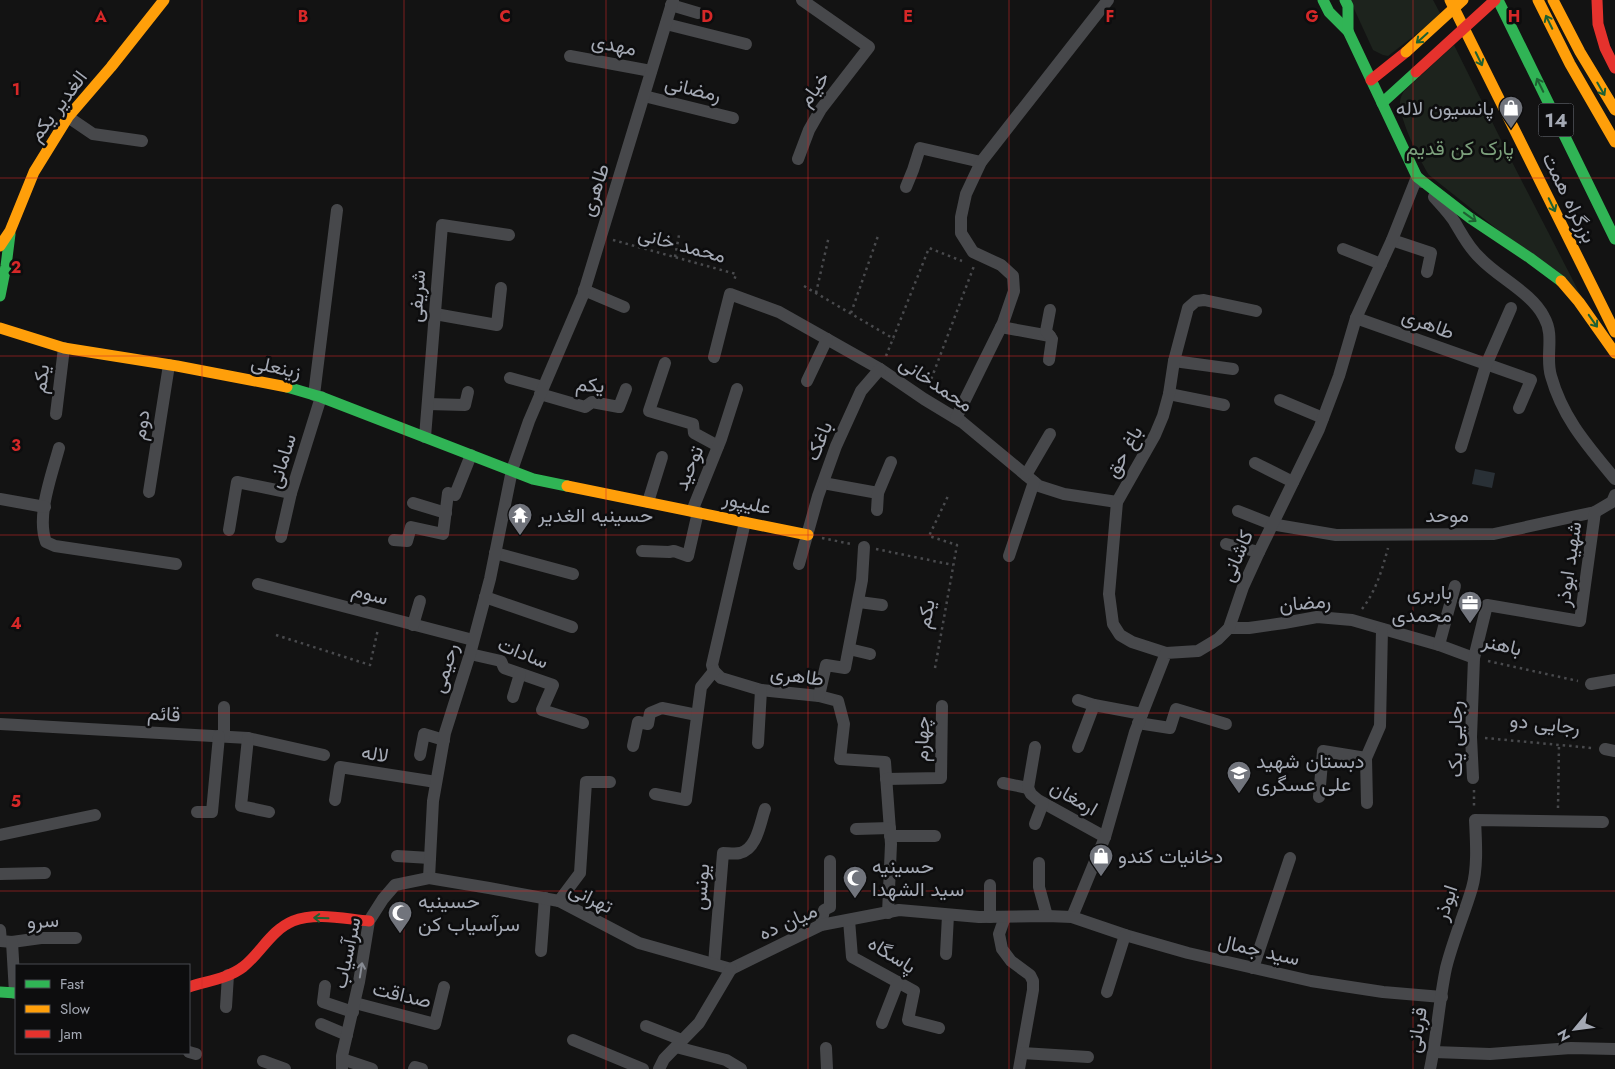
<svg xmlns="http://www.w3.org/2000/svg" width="1615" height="1069" font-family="Jost,Vazirmatn,sans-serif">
  <rect width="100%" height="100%" fill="#131313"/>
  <g fill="#1d231d">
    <polygon points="1350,0 1433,0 1441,15 1388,56 1383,55 1373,50"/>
    <path d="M 1454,45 L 1511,160 L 1581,296 L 1429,175 C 1420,161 1399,119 1400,102 C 1400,98 1402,95 1404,91 Z"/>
  </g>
  <polygon fill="#293036" points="1475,469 1495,473 1492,488 1472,484"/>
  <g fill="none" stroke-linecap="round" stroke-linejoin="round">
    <g stroke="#494a4d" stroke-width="2.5" stroke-dasharray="2.5 4" stroke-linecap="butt">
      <polyline points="613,240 736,274 734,281"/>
      <polyline points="675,257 679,235"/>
      <polyline points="804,286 894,339"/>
      <polyline points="816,293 829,236"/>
      <polyline points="851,313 878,236"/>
      <polyline points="886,356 929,248 962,261"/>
      <polyline points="929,385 974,266"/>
      <polyline points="822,538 851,544"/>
      <polyline points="876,549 953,565"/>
      <path d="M 1362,609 C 1376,591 1382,570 1388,548"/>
      <polyline points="276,635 370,665 378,629"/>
      <polyline points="1488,661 1578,681"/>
      <polyline points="935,668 957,545 929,536 949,494"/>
      <polyline points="1485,738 1592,748"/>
      <polyline points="1474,790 1474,807"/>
      <polyline points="1558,808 1559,744"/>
    </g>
    <g stroke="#47484b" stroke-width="12">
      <polyline points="671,5 698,13"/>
      <polyline points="666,24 746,44"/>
      <polyline points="570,56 651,71"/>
      <polyline points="644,96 733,118"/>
      <polyline points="68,117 93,134 142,141"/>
      <polyline points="798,159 809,130 821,109 869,47 802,0"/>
      <polyline points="906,187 913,170 920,148 981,162"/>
      <path d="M 1434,197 C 1441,205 1448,212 1454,221 C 1462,234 1468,247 1480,258 C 1499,278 1532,293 1544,317 C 1555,336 1545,356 1551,376 C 1563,419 1588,446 1615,479"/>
      <polyline points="1392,240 1431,253 1427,272"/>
      <polyline points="1343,249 1381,264"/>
      <polyline points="584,290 624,307"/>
      <polyline points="435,314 497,325 501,288"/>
      <polyline points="1356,318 1531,380 1519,408"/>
      <polyline points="1001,327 1050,336"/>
      <polyline points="714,357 730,294 779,312 880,369 924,399 962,422 1039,486 1064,494 1117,502"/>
      <polyline points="1049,360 1052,339 1046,331 1050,310"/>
      <polyline points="1174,361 1233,369"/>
      <polyline points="665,363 649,411 693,424 694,433 718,446"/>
      <polyline points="510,378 543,387"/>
      <polyline points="807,381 827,339"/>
      <polyline points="540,394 585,407 592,402 619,407 626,389"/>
      <polyline points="1169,394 1224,405"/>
      <polyline points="314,395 337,210"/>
      <polyline points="1280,400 1323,418"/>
      <polyline points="428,404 465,405 468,392"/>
      <polyline points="56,414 64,348"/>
      <polyline points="956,418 1003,323 1014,291 1013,276 1001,265 973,252 961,233 961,217 966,194 981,162 1108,0"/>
      <polyline points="425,437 442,225 509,235"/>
      <polyline points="1461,447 1486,365 1511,308"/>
      <path d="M 59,448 C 52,474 36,516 46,542 L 55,546 L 176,564"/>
      <polyline points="1255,463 1293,482"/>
      <polyline points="1026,475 1050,434"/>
      <polyline points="823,483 878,493"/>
      <polyline points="149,492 169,365"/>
      <polyline points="0,499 45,507"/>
      <polyline points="648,502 662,457"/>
      <polyline points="413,503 446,513"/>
      <polyline points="877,510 878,493 891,462"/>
      <polyline points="692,511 721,439 737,389"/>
      <polyline points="1238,511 1271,524 1336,535 1494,534 1595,512 1612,502 1615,495"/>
      <polyline points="745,522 712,665 714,671 721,678 761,690 819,696 838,701 844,724 840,759 885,762 891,844 888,913"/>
      <polyline points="229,530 237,482 291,493"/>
      <polyline points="281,537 291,493 321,397"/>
      <polyline points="394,540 407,541 411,527 443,534 448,493 455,495 471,455"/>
      <polyline points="1226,544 1259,552"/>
      <polyline points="642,551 669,552 674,551 688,556 698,512"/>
      <polyline points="495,553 573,574"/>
      <polyline points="1009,556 1034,482"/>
      <polyline points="799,564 818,496 836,446 861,391 880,369"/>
      <polyline points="258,584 473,640"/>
      <polyline points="485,597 572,627"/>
      <polyline points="859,602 882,605"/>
      <polyline points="413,625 420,601"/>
      <polyline points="1229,628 1249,628 1284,623 1317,617 1352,620 1439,645 1474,658"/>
      <polyline points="1439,645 1455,586"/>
      <polyline points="849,649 870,654"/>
      <polyline points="1166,653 1132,642 1120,635 1113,624 1109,594 1117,502 1155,435 1163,416 1169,394 1174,361 1188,308 1196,301 1204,300 1256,311"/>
      <polyline points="470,654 501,661 504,668 553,685 542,710 583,723"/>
      <polyline points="1591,684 1615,680"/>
      <polyline points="819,696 826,665 845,668 862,580 864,547"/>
      <polyline points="513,697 520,674"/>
      <polyline points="1078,700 1094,705 1142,714"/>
      <polyline points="1138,723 1170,728 1176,709 1226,724"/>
      <polyline points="0,724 248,738 324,755"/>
      <polyline points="224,736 224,707"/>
      <polyline points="248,738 241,806 269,812"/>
      <polyline points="758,743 761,690"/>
      <polyline points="633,746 638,722 648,724 650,713 662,708 697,715"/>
      <polyline points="1078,747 1094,705"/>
      <polyline points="1605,749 1615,751"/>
      <polyline points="420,755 424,734 444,740"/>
      <polyline points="1473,778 1471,737 1474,658 1487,605 1580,621 1595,512"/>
      <polyline points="886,779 941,778 942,706"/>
      <polyline points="1003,783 1028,788"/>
      <polyline points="1028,788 1031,794 1038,800 1105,837"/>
      <polyline points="1028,788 1035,747"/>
      <polyline points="655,794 686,800 701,687 714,671"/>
      <polyline points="1319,797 1323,751 1366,758"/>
      <polyline points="335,800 340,767 436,782"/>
      <polyline points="1367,803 1366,758 1380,726 1382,629"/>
      <polyline points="197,812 212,812 219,736"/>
      <polyline points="1035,824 1043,803"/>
      <polyline points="856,829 890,828"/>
      <polyline points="0,835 95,815"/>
      <polyline points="890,836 935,836"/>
      <polyline points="397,856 430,858"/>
      <polyline points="1039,863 1039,887 1047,916"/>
      <polyline points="0,874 45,873"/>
      <polyline points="429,878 433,801 445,733 470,654 490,579 512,470 529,421 583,295 673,0"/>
      <polyline points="990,885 990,917"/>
      <polyline points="559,901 580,873 586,782 610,782"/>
      <polyline points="1005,917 999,934 1002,949 1011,961 1030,975 1033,981 1033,990 1019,1069"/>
      <polyline points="1072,917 1105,837 1135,732 1166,653 1198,651 1218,639 1229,628 1243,587 1259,552 1319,429 1339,376 1356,318 1392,240 1417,177 1422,182"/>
      <polyline points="849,920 852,957 914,991 908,1020 939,1028"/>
      <polyline points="821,925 824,910 830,907 830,861"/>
      <polyline points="0,930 1,941 12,942 41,938 76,938"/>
      <polyline points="12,942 15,993"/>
      <polyline points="541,951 545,898"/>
      <polyline points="946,954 948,915"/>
      <path d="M 714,964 L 723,853 C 728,853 735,854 740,853 C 757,849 760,823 765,809"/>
      <polyline points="1253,968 1290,858"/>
      <polyline points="731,969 821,925 899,910 979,917 1047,916 1072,917 1125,935 1188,953 1311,981 1383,992 1442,997"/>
      <polyline points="325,986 323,1002 353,1012"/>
      <polyline points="1107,992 1125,935"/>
      <polyline points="355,1003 435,1024 444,987"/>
      <polyline points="226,1007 228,975"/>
      <polyline points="882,1023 898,982"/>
      <polyline points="321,1024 347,1035"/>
      <polyline points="646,1026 682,1040"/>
      <polyline points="573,1040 643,1069"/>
      <polyline points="676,1047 726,1060 741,1069"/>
      <polyline points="826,1048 827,1069"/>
      <polyline points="189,1052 196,1054"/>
      <polyline points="1434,1052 1490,1054 1571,1048 1615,1049"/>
      <polyline points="1022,1053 1088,1057"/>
      <polyline points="342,1059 372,1069"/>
      <polyline points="263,1061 285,1069"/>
      <polyline points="342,1069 342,1056 359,982 369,921 383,899 395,885 429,878 489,888 559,901 639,943 731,969"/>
      <polyline points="414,1069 415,1067 422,1069"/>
      <polyline points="659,1069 664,1059 699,1023 731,969"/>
      <path d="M 1430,1069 C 1437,1036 1439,1001 1446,968 C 1453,940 1464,915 1472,888 C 1478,867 1476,841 1475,820 L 1603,822"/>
    </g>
    <g stroke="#30b455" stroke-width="11">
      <polyline points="1323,0 1329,12 1348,31 1417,177 1470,218 1530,258 1561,281"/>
      <polyline points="1345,0 1348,6 1348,31"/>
      <polyline points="1498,0 1615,239"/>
      <polyline points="1382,103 1416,72"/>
      <polyline points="0,296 6,266 10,234"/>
      <polyline points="287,387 321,397 533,479 567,486"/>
      <polyline points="0,992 16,993"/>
    </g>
    <g stroke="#ff9f0a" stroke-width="11">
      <polyline points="1450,0 1615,332"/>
      <polyline points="1538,0 1570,64 1615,142"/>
      <polyline points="1553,0 1580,52 1615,110"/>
      <polyline points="0,246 10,231 34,172 68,117 111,67 164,0"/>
      <polyline points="1561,281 1579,302 1615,353"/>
      <polyline points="0,328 64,348 177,366 287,387"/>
      <polyline points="567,486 808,535"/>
    </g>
    <g stroke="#e5322d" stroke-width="11">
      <polyline points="1597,0 1598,24 1605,48 1615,68"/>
      <polyline points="1371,80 1406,52"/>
      <path d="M 189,987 C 207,981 227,979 243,967 C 260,954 271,930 293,921 C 316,912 345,919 369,921"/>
    </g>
    <polyline stroke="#ff9f0a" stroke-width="11" points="1406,52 1463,0"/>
    <polyline stroke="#e5322d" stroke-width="11" points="1416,72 1495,0"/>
  </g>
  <defs><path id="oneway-shaft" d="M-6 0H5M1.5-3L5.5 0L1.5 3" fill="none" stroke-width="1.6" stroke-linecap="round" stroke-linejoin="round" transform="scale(1.25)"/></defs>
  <g stroke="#1e6032">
    <use href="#oneway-shaft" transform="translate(1549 22) rotate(-116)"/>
    <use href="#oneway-shaft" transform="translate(1422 38) rotate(138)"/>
    <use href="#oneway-shaft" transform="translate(1479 59) rotate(64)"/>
    <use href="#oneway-shaft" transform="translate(1540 85) rotate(-116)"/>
    <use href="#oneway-shaft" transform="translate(1601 89) rotate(60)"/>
    <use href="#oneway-shaft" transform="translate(1552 205) rotate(64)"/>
    <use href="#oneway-shaft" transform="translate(1470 217) rotate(36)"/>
    <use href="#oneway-shaft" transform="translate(1593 321) rotate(55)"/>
    <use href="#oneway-shaft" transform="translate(321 918) rotate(-178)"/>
  </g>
  <use stroke="#888c94" href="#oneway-shaft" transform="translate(361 970) rotate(-81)"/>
  <path fill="none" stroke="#d62828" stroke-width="1" stroke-opacity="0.55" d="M 202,0 L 202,1069M 404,0 L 404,1069M 606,0 L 606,1069M 808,0 L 808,1069M 1009,0 L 1009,1069M 1211,0 L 1211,1069M 1413,0 L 1413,1069M 0,178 L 1615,178M 0,356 L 1615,356M 0,535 L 1615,535M 0,713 L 1615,713M 0,891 L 1615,891"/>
  <defs>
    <symbol id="shop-pin" viewBox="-11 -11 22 30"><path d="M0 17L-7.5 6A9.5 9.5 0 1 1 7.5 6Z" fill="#71747c" stroke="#0d0d0e"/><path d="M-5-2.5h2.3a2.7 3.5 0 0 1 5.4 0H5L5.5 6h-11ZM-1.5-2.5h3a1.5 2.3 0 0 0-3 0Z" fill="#fff"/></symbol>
    <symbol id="temple-pin" viewBox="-11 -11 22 30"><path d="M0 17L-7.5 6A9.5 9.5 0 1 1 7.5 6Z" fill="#71747c" stroke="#0d0d0e"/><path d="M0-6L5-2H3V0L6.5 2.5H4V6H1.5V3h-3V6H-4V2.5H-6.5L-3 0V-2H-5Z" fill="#fff"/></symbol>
    <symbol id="office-pin" viewBox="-11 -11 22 30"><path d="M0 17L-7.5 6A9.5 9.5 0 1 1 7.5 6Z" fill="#71747c" stroke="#0d0d0e"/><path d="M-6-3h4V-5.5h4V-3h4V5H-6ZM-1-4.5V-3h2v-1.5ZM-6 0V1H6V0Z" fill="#fff"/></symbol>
    <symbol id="school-pin" viewBox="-11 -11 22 30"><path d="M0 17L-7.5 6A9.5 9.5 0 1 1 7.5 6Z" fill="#71747c" stroke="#0d0d0e"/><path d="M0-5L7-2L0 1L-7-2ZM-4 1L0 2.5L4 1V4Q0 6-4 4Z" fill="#fff"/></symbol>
    <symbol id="mosque-pin" viewBox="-11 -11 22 30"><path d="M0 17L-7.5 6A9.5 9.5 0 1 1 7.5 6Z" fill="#71747c" stroke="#0d0d0e"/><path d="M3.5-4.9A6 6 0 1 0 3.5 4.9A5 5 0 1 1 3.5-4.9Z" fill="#fff"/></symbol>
  </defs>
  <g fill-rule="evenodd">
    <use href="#shop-pin" x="1497" y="94" width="28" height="38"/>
    <use href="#temple-pin" x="506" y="501" width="28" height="38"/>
    <use href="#office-pin" x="1456" y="589" width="28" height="38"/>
    <use href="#school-pin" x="1225" y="759" width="28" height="38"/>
    <use href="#shop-pin" x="1087" y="842" width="28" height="38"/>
    <use href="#mosque-pin" x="841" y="864" width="28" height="38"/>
    <use href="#mosque-pin" x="386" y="899" width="28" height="38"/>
  </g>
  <g text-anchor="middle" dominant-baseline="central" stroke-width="5" stroke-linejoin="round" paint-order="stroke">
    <rect fill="#0d0d0e" stroke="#777a82" stroke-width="1" x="1538.5" y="103.5" width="35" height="33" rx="4"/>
    <g font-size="19" font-weight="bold" fill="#a4a9b4">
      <text x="1556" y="120">14</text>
    </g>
    <g font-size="20" fill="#a4a9b4" stroke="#0d0d0e">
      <text transform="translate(614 45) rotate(11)">مهدی</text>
      <text transform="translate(693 89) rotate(14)">رمضانی</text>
      <text transform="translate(814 89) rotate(-54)">خیام</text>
      <text transform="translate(58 106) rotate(-53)">الغدیر یکم</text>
      <text transform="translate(595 190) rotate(-72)">طاهری</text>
      <text transform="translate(1569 198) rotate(64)">بزرگراه همت</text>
      <text transform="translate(682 245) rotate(15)">محمد خانی</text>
      <text transform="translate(417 296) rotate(-86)">شریفی</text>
      <text transform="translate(1428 324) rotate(20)">طاهری</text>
      <text transform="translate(276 367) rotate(12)">زینعلی</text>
      <text transform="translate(41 379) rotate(-83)">یکم</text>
      <text transform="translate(936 384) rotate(34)">محمدخانی</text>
      <text transform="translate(590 385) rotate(4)">یکم</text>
      <text transform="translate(141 425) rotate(-81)">دوم</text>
      <text transform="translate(819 441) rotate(-68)">باغک</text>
      <text transform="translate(1124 452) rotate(-61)">باغ حق</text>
      <text transform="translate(282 461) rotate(-73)">سامانی</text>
      <text transform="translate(689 468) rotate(-68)">توحید</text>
      <text transform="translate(747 503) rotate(12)">علیپور</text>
      <text x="1447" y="515">موحد</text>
      <text transform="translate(1237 556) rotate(-67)">کاشانی</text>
      <text transform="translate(1569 564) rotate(-82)">شهید ابوذر</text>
      <text transform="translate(370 594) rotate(15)">سوم</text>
      <text transform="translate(1305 603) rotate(-5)">رمضان</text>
      <text transform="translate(926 614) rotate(-80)">یکم</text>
      <text transform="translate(1502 645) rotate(13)">باهنر</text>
      <text transform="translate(523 653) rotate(22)">سادات</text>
      <text transform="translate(445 668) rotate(-73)">رحیمی</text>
      <text transform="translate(797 676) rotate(7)">طاهری</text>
      <text transform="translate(164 714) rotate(3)">قائم</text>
      <text transform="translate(1545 724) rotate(6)">رجایی دو</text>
      <text transform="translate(922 739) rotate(-89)">چهارم</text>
      <text transform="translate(1455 739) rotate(-90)">رجایی یک</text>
      <text transform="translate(375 754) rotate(9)">لاله</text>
      <text transform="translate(1074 798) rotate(30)">ارمغان</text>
      <text transform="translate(701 887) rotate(-85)">یونس</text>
      <text transform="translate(591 898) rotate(26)">تهرانی</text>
      <text transform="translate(1446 903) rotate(-72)">ابوذر</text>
      <text transform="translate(43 921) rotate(-3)">سرو</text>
      <text transform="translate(788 922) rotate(-24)">میان ده</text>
      <text transform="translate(1259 950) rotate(13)">سید جمال</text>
      <text transform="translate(347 953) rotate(-78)">سرآسیاب</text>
      <text transform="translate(892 955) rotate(32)">پاسگاه</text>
      <text transform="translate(402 995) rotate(13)">صداقت</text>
      <text transform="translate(1417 1030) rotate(-81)">قربانی</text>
    </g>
    <g font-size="20" fill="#a4a9b4" stroke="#0d0d0e" text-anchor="start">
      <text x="1494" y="108" text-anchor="end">پانسیون لاله</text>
      <text x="538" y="515">حسینیه الغدیر</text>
      <text x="1452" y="592" text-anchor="end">باربری<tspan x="1452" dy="23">محمدی</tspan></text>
      <text x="1256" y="761">دبستان شهید<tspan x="1256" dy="23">علی عسگری</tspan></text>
      <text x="1118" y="856">دخانیات کندو</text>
      <text x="872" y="866">حسینیه<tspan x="872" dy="23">سید الشهدا</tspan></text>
      <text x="418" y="901">حسینیه<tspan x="418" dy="23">سرآسیاب کن</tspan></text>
    </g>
    <g font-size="20" fill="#7b9f7b" stroke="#0d0d0e">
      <text x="1460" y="148">پارک کن قدیم</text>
    </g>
  </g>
  <g font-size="16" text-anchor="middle" font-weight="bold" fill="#d62828" stroke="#0d0d0e" stroke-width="5" stroke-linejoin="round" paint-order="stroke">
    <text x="101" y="22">A</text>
    <text x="303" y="22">B</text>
    <text x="505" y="22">C</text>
    <text x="707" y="22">D</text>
    <text x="908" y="22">E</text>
    <text x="1110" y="22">F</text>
    <text x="1312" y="22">G</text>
    <text x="1514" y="22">H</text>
    <text x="16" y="95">1</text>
    <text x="16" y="273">2</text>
    <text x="16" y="451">3</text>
    <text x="16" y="629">4</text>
    <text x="16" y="807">5</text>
  </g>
  <rect x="15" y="964" width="175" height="90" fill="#0d0d0e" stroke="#494b50"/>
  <rect x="25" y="980" width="25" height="8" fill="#30b455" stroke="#494b50"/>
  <text x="60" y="989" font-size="15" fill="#a4a9b4">Fast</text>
  <rect x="25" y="1005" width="25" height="8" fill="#ff9f0a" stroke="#494b50"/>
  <text x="60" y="1014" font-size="15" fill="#a4a9b4">Slow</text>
  <rect x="25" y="1030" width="25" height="8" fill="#e5322d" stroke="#494b50"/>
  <text x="60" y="1039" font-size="15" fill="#a4a9b4">Jam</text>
  <g transform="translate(1575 1029) rotate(241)" stroke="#0d0d0e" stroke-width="4" paint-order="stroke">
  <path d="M0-4L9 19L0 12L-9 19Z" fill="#a4a9b4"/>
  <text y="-8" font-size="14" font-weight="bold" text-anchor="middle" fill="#a4a9b4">N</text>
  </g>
</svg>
